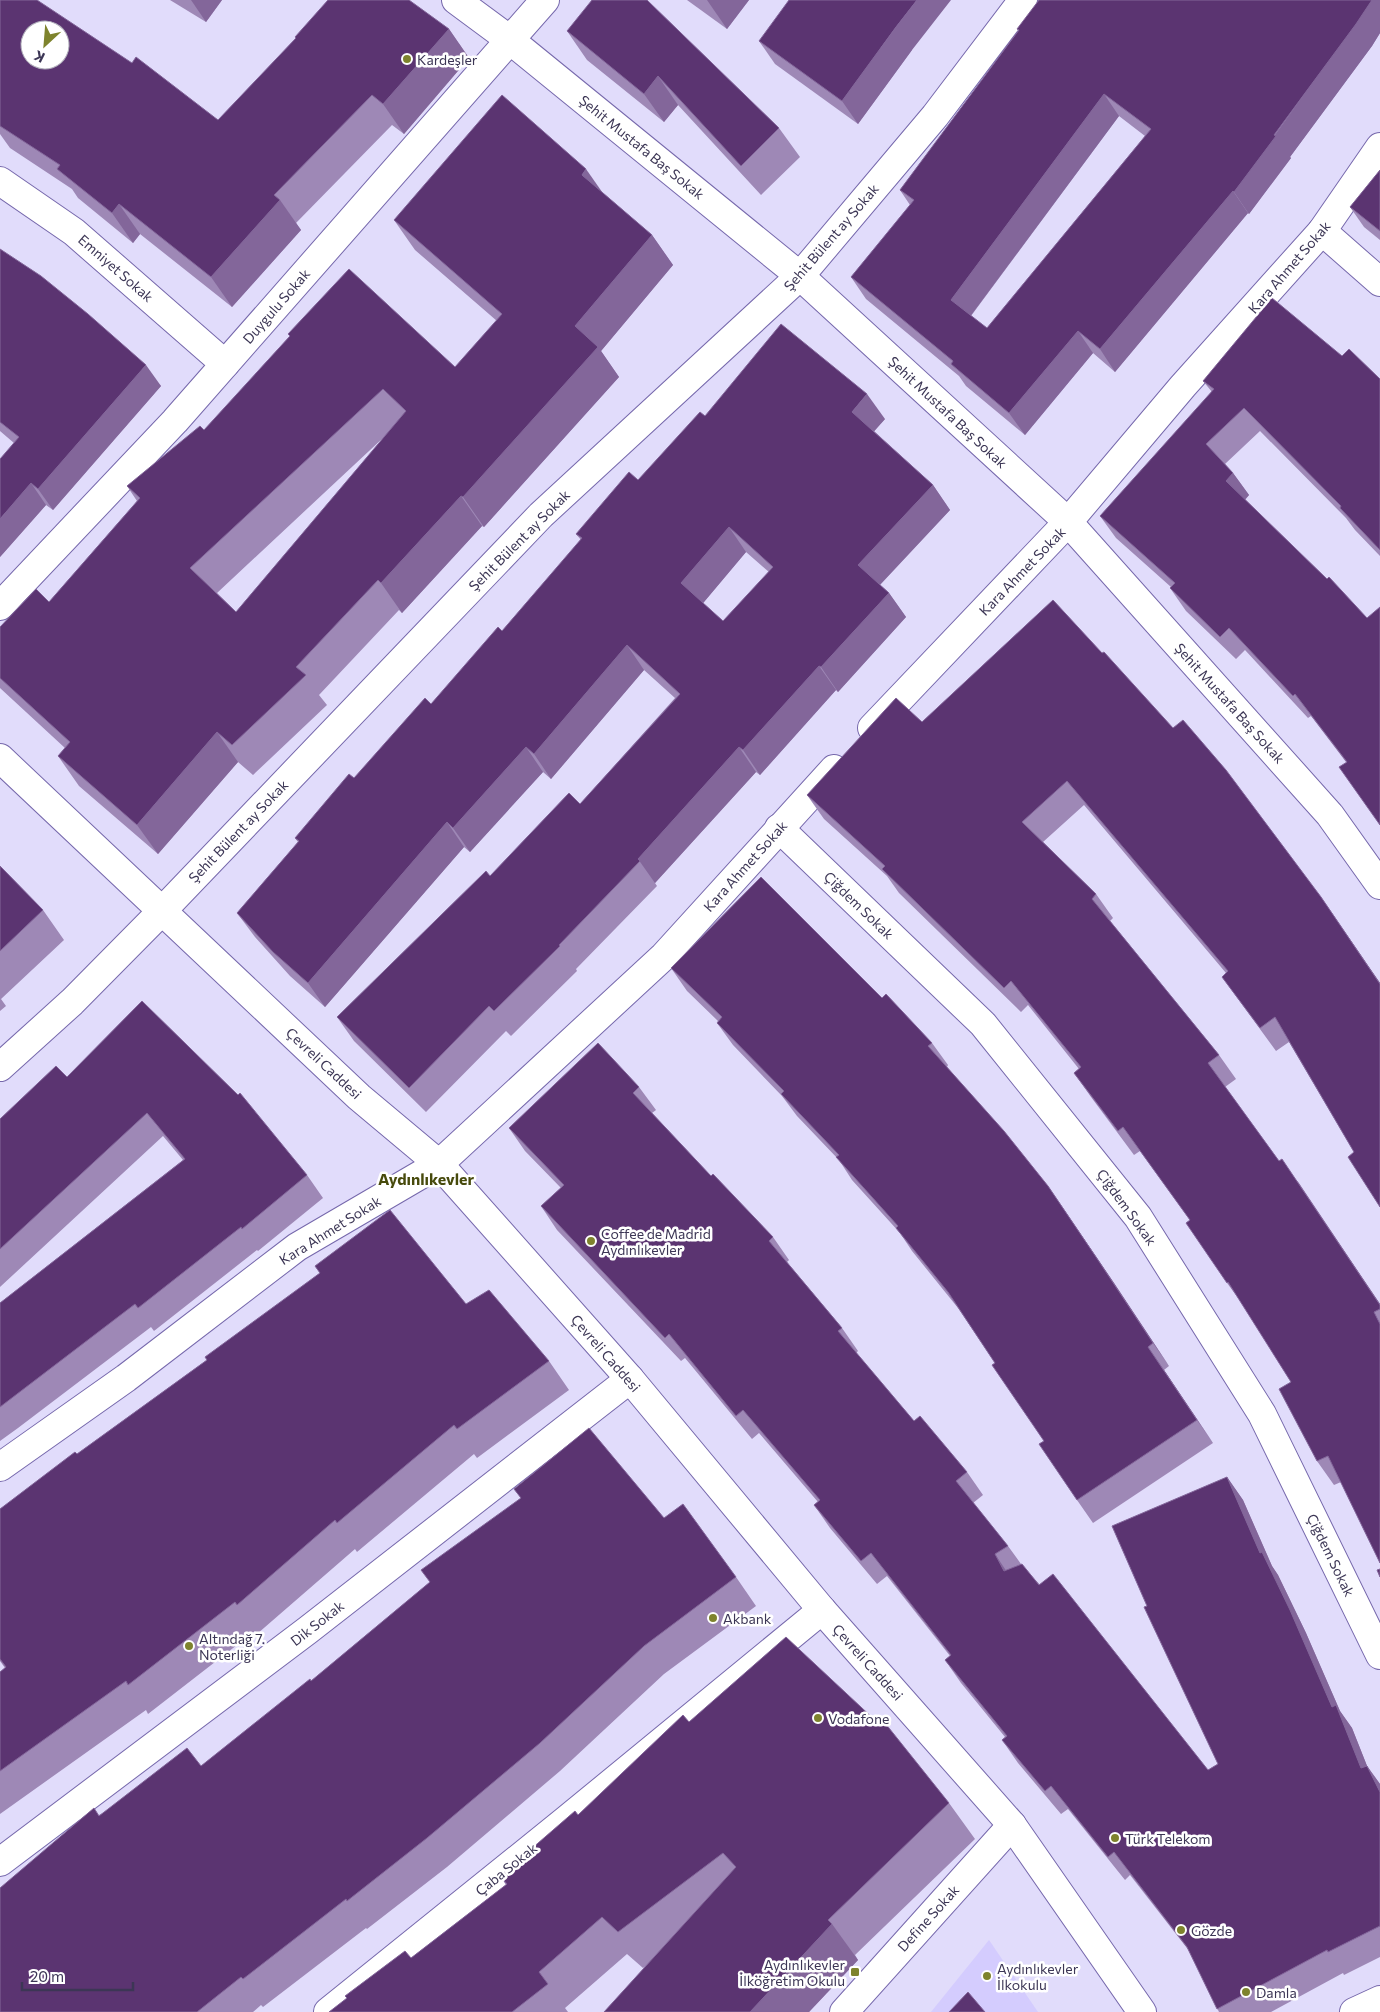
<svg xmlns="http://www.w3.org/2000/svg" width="1380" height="2012" font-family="Commissioner,sans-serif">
  <rect width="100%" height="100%" fill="#e1dcfb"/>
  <polygon fill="#d4ccfe" points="989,1940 1038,2012 931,2012"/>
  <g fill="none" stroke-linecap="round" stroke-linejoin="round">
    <defs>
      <g id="minor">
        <polyline points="456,0 510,40 800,276 1068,522 1330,815 1380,885"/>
        <polyline points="0,181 74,232 225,364"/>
        <polyline points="1322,231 1380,282"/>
        <polyline points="0,606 175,421 545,0"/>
        <polyline points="872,728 1068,522 1183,386 1322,231 1380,147"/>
        <polyline points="779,828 983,1024 1138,1217 1262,1414 1380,1655"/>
        <polyline points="0,1067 72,1002 162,911 541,515 800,276 935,116 1023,0"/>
        <polyline points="0,1467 126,1378 297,1247 439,1164 664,956 834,769"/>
        <polyline points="0,1862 308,1630 630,1379"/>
        <polyline points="328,2012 565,1821 822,1610"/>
        <polyline points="844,2012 1012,1825"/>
        <polyline points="1354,2012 1380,2000"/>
      </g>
      <polyline id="secondary" points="0,758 359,1097 439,1164 630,1379 822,1610 1012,1825 1142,2012"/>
    </defs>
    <use href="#minor" stroke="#7668ac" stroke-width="30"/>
    <use href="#secondary" stroke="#7668ac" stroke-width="30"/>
    <use href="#minor" stroke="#fff" stroke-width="28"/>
    <use href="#secondary" stroke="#fff" stroke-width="28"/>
  </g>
  <g fill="#9e88b6" fill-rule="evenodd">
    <polygon points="0,0 218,120 296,39 295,37 449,29 469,58 404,134 392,125 296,223 301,230 232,307 140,234 133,243 78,198 72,189 10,148 0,134"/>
    <polygon points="170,0 222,0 206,22"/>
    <polygon points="687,0 749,0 727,29"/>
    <path d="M 1380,0 L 1380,33 L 1372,46 L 1290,157 L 1291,158 L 1249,214 L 1248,213 L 1115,372 L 1093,353 L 1025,435 L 966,386 L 959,376 L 866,299 L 851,277 L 910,205 L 900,190 L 1019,31 L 1017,29 ZM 1119,116 L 1145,136 L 987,328 L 971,316 Z"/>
    <polygon points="567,31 779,128 800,157 761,195 678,105 664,122 587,60"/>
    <polygon points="759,41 912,50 858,124 775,64"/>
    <polygon points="1380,170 1380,240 1364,227 1350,207"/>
    <path d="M 603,193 L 652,235 L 673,265 L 601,351 L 619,377 L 484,527 L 482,526 L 402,613 L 399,610 L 319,695 L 327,705 L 253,775 L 238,762 L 158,854 L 79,786 L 58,756 L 65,748 L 0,688 L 0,627 L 49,602 L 137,501 L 127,486 L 204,430 L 290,336 L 288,334 L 455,367 L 497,321 L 415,250 L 394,220 ZM 384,437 L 236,612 L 217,593 Z"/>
    <polygon points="0,249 161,386 53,510 46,505 0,557 14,443 0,431"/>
    <polygon points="1342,356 1380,379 1380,556 1355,530 1346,518 1260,431 1225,464 1233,473 1249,495 1245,500 1380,825 1346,762 1311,716 1308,718 1245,650 1236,659 1186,611 1170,588 1171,587 1116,538 1100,516 1212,392 1203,381"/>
    <path d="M 705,416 L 885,419 L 874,431 L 933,485 L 950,510 L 880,585 L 889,593 L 906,617 L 838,692 L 836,690 L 760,775 L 756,772 L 655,883 L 657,886 L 576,969 L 577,971 L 511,1036 L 506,1031 L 426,1112 L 354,1041 L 337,1017 L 490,876 L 580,804 L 675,698 L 644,670 L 551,779 L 543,772 L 470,852 L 464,847 L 325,1007 L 290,976 L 255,937 L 237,913 L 298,842 L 295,838 L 354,778 L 431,704 L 502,631 L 581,540 L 576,534 L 638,480 ZM 746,552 L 769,572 L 723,621 L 703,603 Z"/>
    <polygon points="1053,600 1321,897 1380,983 1380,1207 1354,1152 1289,1042 1276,1051 1222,977 1226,973 1084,805 1043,842 1096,894 1113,918 1110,921 1219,1055 1236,1079 1225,1087 1279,1161 1299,1183 1380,1304 1380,1563 1341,1482 1334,1485 1317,1461 1291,1382 1244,1306 1227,1283 1190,1220 1140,1151 1134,1155 1091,1097 1074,1073 1079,1069 1028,1005 1021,1012 899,893 887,876 824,819 807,795 922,722"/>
    <polygon points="0,866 43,910 64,940 1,999 6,1006 0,1011"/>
    <polygon points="671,968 882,998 932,1043 948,1065 947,1067 1048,1186 1114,1283 1169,1366 1164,1370 1213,1443 1093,1523 1077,1500 1044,1441 995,1363 958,1308 912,1251 900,1233 852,1180 839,1160 797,1116 782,1096 733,1045 717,1023 718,1021 687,991"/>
    <polygon points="67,1077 307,1175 323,1198 258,1251 257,1250 154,1331 151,1327 18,1428 0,1441 0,1303 183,1160 163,1136 0,1287 0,1119"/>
    <polygon points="639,1087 656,1110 652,1113 711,1176 773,1237 789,1260 787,1262 842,1328 858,1351 856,1353 914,1421 967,1472 983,1495 973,1503 1008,1546 1021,1564 1208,1770 1218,1764 1147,1606 1227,1477 1243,1500 1272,1566 1278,1575 1306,1633 1340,1711 1352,1728 1367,1766 1380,1784 1380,1957 1344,1975 1343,1973 1271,2012 1219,2012 1190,1952 1130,1875 1125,1880 1068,1809 1061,1814 1018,1763 1002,1740 1005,1737 961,1683 945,1660 950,1656 887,1576 877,1584 830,1528 814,1505 818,1502 759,1433 752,1439 685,1358 681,1361 557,1230 541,1206 561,1188 525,1151 509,1128"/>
    <polygon points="315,1266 466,1304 549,1361 569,1390 477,1458 474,1454 357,1552 355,1549 257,1634 255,1631 148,1714 146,1710 0,1814 0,1672 5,1668 0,1661 0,1509 77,1454 207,1360 320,1273"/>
    <polygon points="514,1489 664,1518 736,1577 756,1606 664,1674 560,1771 447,1867 367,1929 366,1928 263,2007 261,2005 253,2012 0,2012 99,1815 201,1766 311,1681 430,1582 521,1498"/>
    <polygon points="689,1722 949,1803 975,1839 855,1955 858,1960 809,2012 604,2012 646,1966 643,1968 627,1954 565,2008 568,2012 329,2012 411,1958 506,1885 500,1876 578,1815"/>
  </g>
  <g fill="#83669a">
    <polygon points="191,0 222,0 206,22"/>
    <polygon points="707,0 749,0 727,29"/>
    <polygon points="917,0 951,0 912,50 858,124 842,101 896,27"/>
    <polygon points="1372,0 1380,0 1380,33 1372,46 1290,157 1291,158 1249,214 1234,192"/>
    <polygon points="449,29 469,58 404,134 383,104"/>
    <polygon points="658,76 678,105 664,122 644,94"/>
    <polygon points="1104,94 1119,116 966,322 951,300"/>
    <polygon points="586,169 607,199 582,175"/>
    <polygon points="1233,191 1248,213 1115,372 1100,349"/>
    <polygon points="280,200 301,230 232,307 211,277"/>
    <polygon points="119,204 140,234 133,243 112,213"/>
    <polygon points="652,235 673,265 601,351 619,377 484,527 463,497 575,326"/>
    <polygon points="1078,331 1093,353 1025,435 1009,413"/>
    <polygon points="146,365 161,386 53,510 38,489"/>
    <polygon points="867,394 885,419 870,436 852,412"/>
    <polygon points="1233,473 1249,495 1241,504 1226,481"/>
    <polygon points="31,483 46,505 0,557 0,519"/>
    <polygon points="933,485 950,510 875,590 858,565"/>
    <polygon points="461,496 482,526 402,613 381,583"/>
    <polygon points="729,527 746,552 699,608 681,583"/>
    <polygon points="889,593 906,617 838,692 821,667"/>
    <polygon points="627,645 644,670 551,779 534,754"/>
    <polygon points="819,666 836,690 760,775 743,750"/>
    <polygon points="217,732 238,762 158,854 137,825"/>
    <polygon points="526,747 543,772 470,852 453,828"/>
    <polygon points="739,747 756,772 655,883 638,859"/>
    <polygon points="447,822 464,847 325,1007 308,983"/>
    <polygon points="1321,897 1380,983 1380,984"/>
    <polygon points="1282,1159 1380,1304 1380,1305"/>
    <polygon points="1048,1186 1114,1283 1169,1366 1153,1343"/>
    <polygon points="1148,1347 1164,1370 1213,1443 1197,1420"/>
    <polygon points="1227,1477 1243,1500 1272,1566 1278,1575 1306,1633 1340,1711 1352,1728 1377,1791 1361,1768 1260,1553"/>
    <polygon points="995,1554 1011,1578 1004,1571"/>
    <polygon points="1367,1766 1380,1784 1380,1792"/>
    <polygon points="832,1924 858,1960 809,2012 750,2012"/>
  </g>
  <g fill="#5b3471" stroke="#83669a" fill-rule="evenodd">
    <path d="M 0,0 L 37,0 L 132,63 L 136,57 L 218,120 L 296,38 L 295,37 L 328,0 L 409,0 L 449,29 L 383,104 L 372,95 L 274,195 L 280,200 L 211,277 L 119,204 L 112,213 L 57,169 L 60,165 L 0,126 ZM 30,30 L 60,30 L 60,60 L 30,60 Z"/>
    <polygon points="592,0 647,0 779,128 741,166 658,76 644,94 567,31"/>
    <polygon points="789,0 917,0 896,27 842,101 759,41"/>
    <path d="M 1039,0 L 1372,0 L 1356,24 L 1274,135 L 1276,136 L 1234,192 L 1233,191 L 1100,349 L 1078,331 L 1009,413 L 951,364 L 953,361 L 851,277 L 914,200 L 900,190 L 1019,30 L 1017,29 ZM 1104,94 L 1151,129 L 987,328 L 951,300 Z"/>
    <path d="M 502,95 L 586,169 L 582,175 L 652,235 L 575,326 L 598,347 L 463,497 L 461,496 L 381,583 L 378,580 L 296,667 L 306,675 L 232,745 L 217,732 L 137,825 L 58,756 L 70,742 L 0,678 L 0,627 L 36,589 L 49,602 L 140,498 L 127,486 L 200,426 L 204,430 L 290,336 L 288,334 L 349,269 L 455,367 L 502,314 L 394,220 ZM 383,389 L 406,411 L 236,612 L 190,568 Z"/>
    <polygon points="1380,170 1380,231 1350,207"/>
    <polygon points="0,249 41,276 88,314 146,365 38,489 31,483 0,519 0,459 19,437 0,422"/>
    <polygon points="1272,298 1342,356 1349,349 1380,379 1380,550 1340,508 1341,506 1244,408 1206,444 1233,473 1226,481 1327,579 1329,577 1367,618 1380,607 1380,825 1339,767 1347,762 1295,694 1293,696 1229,628 1220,637 1170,588 1175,583 1100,516 1214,389 1203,381"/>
    <path d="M 781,324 L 867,394 L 852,412 L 933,485 L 858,565 L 889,593 L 821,667 L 819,666 L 743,750 L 739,747 L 638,859 L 640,861 L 559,945 L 560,946 L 494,1011 L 489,1006 L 409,1088 L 337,1017 L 486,871 L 490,876 L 569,793 L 580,804 L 680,694 L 627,645 L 534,754 L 526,747 L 453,828 L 447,822 L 308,983 L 273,952 L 237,913 L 299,841 L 295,838 L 349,774 L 354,778 L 425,698 L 431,704 L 498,627 L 502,631 L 582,538 L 576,534 L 629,472 L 638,480 L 700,412 L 705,416 ZM 729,527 L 773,567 L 723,621 L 681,583 Z"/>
    <polygon points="1053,600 1102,653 1104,652 1173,728 1183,720 1226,770 1321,897 1380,984 1380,1207 1348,1157 1354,1152 1275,1017 1260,1028 1222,977 1228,971 1067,781 1022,822 1096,894 1092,899 1219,1055 1208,1063 1279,1161 1282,1159 1380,1305 1380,1309 1374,1312 1380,1324 1380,1563 1328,1456 1317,1461 1279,1389 1291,1382 1228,1282 1227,1283 1186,1223 1190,1220 1123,1127 1118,1131 1074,1073 1081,1067 1011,981 1004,988 882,869 885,866 807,795 896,698 922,722"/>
    <polygon points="0,866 43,910 0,951"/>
    <polygon points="761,877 882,998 886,994 932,1043 928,1046 1004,1131 1048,1186 1098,1260 1153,1343 1148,1347 1197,1420 1077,1500 1039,1444 1044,1441 992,1365 995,1363 948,1292 896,1228 898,1226 836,1157 839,1155 781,1094 784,1091 717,1023 722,1017 671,968"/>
    <polygon points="142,1001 238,1095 240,1093 307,1175 242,1229 241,1227 138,1308 135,1304 0,1407 0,1303 185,1159 147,1113 0,1249 0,1119 56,1066 67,1077"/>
    <polygon points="598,1043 639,1087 633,1093 711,1176 713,1174 773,1237 769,1241 842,1328 838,1331 914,1421 920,1416 967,1472 956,1481 1008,1546 995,1554 1004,1571 1022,1564 1039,1585 1053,1574 1208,1770 1218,1764 1144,1607 1147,1606 1112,1526 1227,1477 1260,1553 1262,1552 1290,1610 1332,1707 1336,1705 1361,1768 1367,1766 1380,1792 1380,1926 1328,1952 1327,1950 1217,2009 1187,1947 1114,1852 1108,1857 1051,1786 1045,1791 1002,1740 1007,1736 945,1660 951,1655 871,1553 861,1561 814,1505 820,1500 743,1410 736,1416 669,1334 665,1338 541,1206 564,1185 509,1128"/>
    <polygon points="390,1210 466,1304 489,1290 549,1361 457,1429 454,1425 337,1523 335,1520 237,1605 235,1602 128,1685 126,1681 0,1771 0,1672 6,1667 0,1659 0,1509 75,1452 77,1454 207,1360 205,1357 320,1273 315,1266"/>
    <polygon points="589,1428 664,1518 683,1504 736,1577 644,1646 540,1743 427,1838 347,1901 346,1899 243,1979 241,1977 197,2012 0,2012 0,1888 94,1808 99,1816 187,1748 201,1766 310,1679 311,1681 430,1582 421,1570 521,1498 514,1489"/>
    <polygon points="1380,1569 1380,1577 1377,1570"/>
    <polygon points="786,1637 877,1722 881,1718 949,1803 828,1920 832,1924 750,2012 604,2012 736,1867 723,1853 618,1932 602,1917 539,1972 548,1984 512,2012 329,2012 347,1998 345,1996 405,1951 411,1958 507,1884 500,1876 575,1811 578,1815 683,1715 689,1722"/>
    <polygon points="968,1992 985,2012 949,2012"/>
  </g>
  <g fill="#7e832d" stroke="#fff" stroke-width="2">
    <circle cx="407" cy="59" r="5"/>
    <circle cx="591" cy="1241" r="5"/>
    <circle cx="713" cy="1618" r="5"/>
    <circle cx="189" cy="1646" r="5"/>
    <circle cx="818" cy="1718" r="5"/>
    <circle cx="1115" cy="1838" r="5"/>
    <circle cx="1181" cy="1930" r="5"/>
    <rect x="850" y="1967" width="10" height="10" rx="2.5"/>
    <circle cx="987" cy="1976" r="5"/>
    <circle cx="1246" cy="1992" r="5"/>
  </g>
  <g text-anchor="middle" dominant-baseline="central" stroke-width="5" stroke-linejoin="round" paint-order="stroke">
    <g font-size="14" fill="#3c3655" stroke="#fff" text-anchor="start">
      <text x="417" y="59">Kardeşler</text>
      <text x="601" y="1233">Coffee de Madrid<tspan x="601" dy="16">Aydınlıkevler</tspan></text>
      <text x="723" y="1618">Akbank</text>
      <text x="199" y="1638">Altındağ 7.<tspan x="199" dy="16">Noterliği</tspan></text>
      <text x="828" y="1718">Vodafone</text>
      <text x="1125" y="1838">Türk Telekom</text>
      <text x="1191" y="1930">Gözde</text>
      <text x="845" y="1964" text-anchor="end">Aydınlıkevler<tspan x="845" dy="16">İlköğretim Okulu</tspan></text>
      <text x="997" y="1968">Aydınlıkevler<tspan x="997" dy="16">İlkokulu</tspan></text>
      <text x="1256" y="1992">Damla</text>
    </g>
    <g font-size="14" fill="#3c3655" stroke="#fff">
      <text transform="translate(642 147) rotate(39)">Şehit Mustafa Baş Sokak</text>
      <text transform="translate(831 237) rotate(-49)">Şehit Bülent ay Sokak</text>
      <text transform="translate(1289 267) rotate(-49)">Kara Ahmet Sokak</text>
      <text transform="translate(116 268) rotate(41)">Emniyet Sokak</text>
      <text transform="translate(276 306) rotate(-49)">Duygulu Sokak</text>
      <text transform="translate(948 412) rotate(43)">Şehit Mustafa Baş Sokak</text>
      <text transform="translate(519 540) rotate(-45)">Şehit Bülent ay Sokak</text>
      <text transform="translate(1022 571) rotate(-46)">Kara Ahmet Sokak</text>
      <text transform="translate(1230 703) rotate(48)">Şehit Mustafa Baş Sokak</text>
      <text transform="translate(238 831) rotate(-46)">Şehit Bülent ay Sokak</text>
      <text transform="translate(745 866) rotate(-48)">Kara Ahmet Sokak</text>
      <text transform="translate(859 905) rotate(44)">Çiğdem Sokak</text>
      <text transform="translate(324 1063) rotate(43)">Çevreli Caddesi</text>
      <text transform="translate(1127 1207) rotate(54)">Çiğdem Sokak</text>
      <text transform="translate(330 1230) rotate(-32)">Kara Ahmet Sokak</text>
      <text transform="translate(606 1353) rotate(49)">Çevreli Caddesi</text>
      <text transform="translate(1331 1555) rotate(64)">Çiğdem Sokak</text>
      <text transform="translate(317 1623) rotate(-38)">Dik Sokak</text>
      <text transform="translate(868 1662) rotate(48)">Çevreli Caddesi</text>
      <text transform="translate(506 1869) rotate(-39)">Çaba Sokak</text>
      <text transform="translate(928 1918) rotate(-48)">Define Sokak</text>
    </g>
    <g font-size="16" font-weight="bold" fill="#474a0c" stroke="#fff">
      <text x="426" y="1178">Aydınlıkevler</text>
    </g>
  </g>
  <g transform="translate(45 45) rotate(206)"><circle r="24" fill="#ffffff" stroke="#b1afbb"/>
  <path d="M0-4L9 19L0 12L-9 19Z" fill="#7e832d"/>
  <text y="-8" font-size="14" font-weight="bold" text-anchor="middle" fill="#3c3655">K</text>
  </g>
  <path d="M22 1982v8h111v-8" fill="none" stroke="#3c3655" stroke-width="2.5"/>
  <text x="30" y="1982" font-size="15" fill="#3c3655" stroke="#ffffff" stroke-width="4" paint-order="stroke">20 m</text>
</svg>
